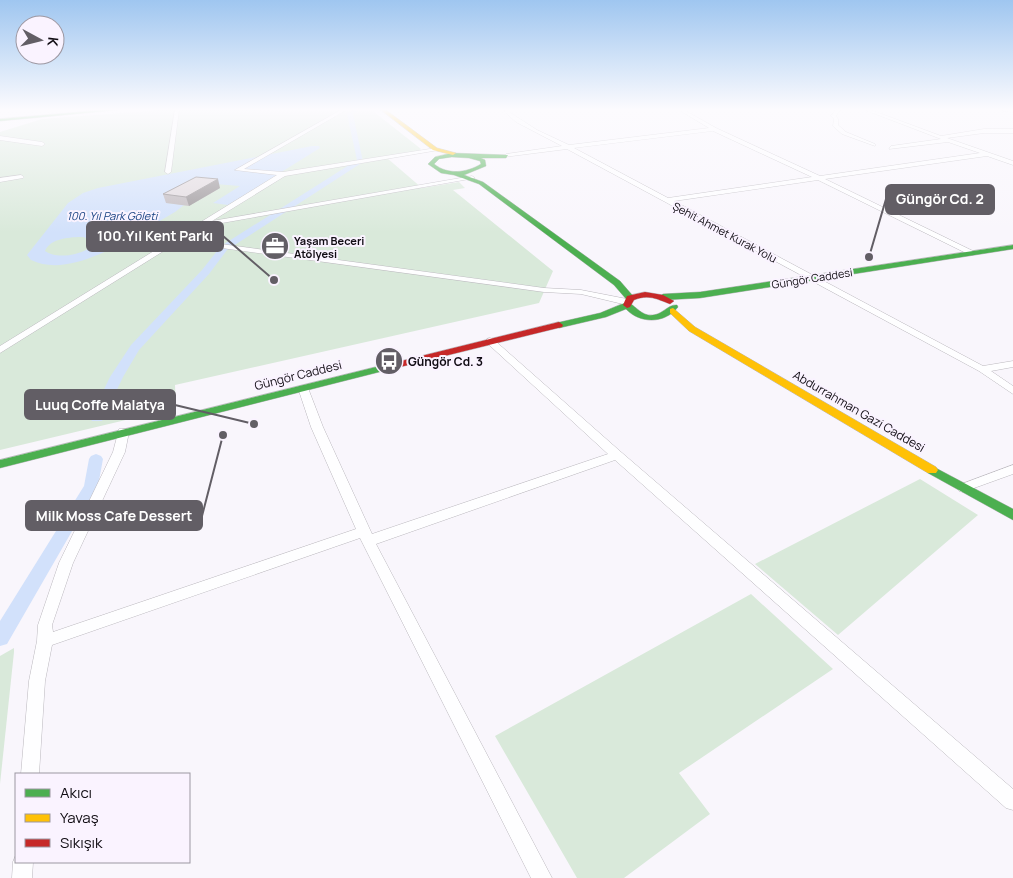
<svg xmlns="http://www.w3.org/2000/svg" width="1013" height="878" font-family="Manrope,sans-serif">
  <rect width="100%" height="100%" fill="#f9f6fc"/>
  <g fill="#d9e9da">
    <polygon points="161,110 373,111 421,149 416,153 387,158 422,188 459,182 465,188 453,190 553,271 539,303 175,385 176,408 0,450 0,132 42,119"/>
    <polygon points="920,479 978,515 838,635 755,564"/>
    <polygon points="751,594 833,669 679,773 710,814 624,878 577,878 495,736"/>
    <polygon points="14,648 14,652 0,784 0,656"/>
  </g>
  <path fill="#d2e1fb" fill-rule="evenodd" d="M 312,146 L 319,146 L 320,148 L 228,205 L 213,203 L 240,186 L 203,183 L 167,203 L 184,205 L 175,212 C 139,232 74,281 31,260 L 27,255 L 68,203 L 83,193 L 98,188 ZM 83,237 L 95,241 C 89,255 57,260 45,251 C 50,238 71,237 83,237 Z"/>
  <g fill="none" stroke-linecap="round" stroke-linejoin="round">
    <g fill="#d2e1fb" fill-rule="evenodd">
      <polygon points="352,110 357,111 353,114 363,162 227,250 209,274 139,350 123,377 102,421 92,421 90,418 110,377 131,345 202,270 221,246 357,160 347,114"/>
      <polygon points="96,454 101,456 103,459 98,486 7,644 0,646 0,621 84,486 89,459 91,456"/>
    </g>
    <defs>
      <g id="street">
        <polygon points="175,110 179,110 171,172 168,174 165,172"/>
        <polygon points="341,110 346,110 244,169 283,172 436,148 439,150 285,176 212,221 472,176 475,178 205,226 184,239 544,288 581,290 627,299 631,302 627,305 581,294 544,292 178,242 0,353 0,346 277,175 235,170"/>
        <path d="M 506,110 L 537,130 L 569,145 L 709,128 L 679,110 L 684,110 L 716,128 L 820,176 L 980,153 L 948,142 L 889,149 L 891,146 L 941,139 L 865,110 L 871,110 L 941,136 L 984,129 L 1013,129 L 1013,133 L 984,133 L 947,138 L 1013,161 L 1013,165 L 987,156 L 825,179 L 973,251 L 973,255 L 970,255 L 818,180 L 674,201 L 983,366 L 1013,361 L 1013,367 L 991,371 L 1013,386 L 1013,394 L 979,371 L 567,149 L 504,157 L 506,154 L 562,146 L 516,122 L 505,112 ZM 713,131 L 812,177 L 668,198 L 574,148 Z"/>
        <polygon points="836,110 840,110 836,116 838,119 838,125 846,132 875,144 875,146 842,134 833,126 834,119 831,116"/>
        <polygon points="1003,110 1013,110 1013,112 1003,111"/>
        <polygon points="0,136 42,142 45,144 42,146 0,140"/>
        <polygon points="21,175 24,177 23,178 0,182 0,178"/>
        <polygon points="490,338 493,339 621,452 1013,789 1013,810 1006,808 615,460 376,544 552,878 531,878 360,538 52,645 45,681 39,774 21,774 29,681 37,641 38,625 59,563 113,452 119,429 127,429 129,432 125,452 73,563 52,625 53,632 356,529 311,427 298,388 299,386 307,386 308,388 323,427 372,534 608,454 487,343 487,339"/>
        <polygon points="1013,465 1013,474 963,492 959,491 957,488 959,485"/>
        <polygon points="16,855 16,862 33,862 32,878 12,878 13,862"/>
      </g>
      <g id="fast">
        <polygon points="102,110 117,110 0,121 0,119"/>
        <path d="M 452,153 L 508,155 L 506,158 L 481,158 L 485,160 L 486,166 L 464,175 L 483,182 L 620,281 L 633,296 L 633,300 L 627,300 L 614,285 L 479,184 L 454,175 L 441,173 L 428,164 L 435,157 ZM 452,157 L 469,158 L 480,161 L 481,164 C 466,173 448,175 434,164 L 439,159 Z"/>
        <polygon points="1013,245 1013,249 700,298 663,300 659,297 663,294 700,292"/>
        <path d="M 627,302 C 635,305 639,313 648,315 C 662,317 667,304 677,305 L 678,307 C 665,324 640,324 626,309 L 606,317 L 559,328 L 555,325 L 556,323 L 600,313 Z"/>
        <polygon points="384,365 387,366 389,368 387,370 0,468 0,460"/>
        <polygon points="932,466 1013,509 1013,520 928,473 926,470 928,467"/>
      </g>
      <g id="slow">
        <polygon points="381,110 386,110 437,148 456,153 453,155 433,150"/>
        <polygon points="673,308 695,327 936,467 938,470 936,473 928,473 689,331 670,313 670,309"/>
      </g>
      <g id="jam">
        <path d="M 645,292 L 663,295 L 674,301 L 670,304 C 657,299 648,294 634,300 L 630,307 L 627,308 L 623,305 L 627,296 Z"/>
        <polygon points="559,322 563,325 562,327 384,371 379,368 381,366"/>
      </g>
    </defs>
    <use href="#street" stroke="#bbb8be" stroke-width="1"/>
    <use href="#fast" stroke="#bbb8be" stroke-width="1"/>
    <use href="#slow" stroke="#bbb8be" stroke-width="1"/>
    <use href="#jam" stroke="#bbb8be" stroke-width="1"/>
    <use href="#street" fill="#fefeff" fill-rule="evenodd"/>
    <use href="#fast" fill="#4caf50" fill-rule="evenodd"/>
    <use href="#slow" fill="#ffc107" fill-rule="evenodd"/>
    <use href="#jam" fill="#c62828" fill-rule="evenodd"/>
  </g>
  <polygon fill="#c2bcc0" points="220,188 189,206 166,203 163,194"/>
  <polygon fill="#9e999c" points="218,179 220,188 189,206 186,197"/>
  <polygon fill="#e2dbdf" stroke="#9e999c" points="196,177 218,179 186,197 163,194"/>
  <linearGradient id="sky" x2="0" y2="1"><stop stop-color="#9fc6f0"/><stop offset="0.47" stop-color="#fcfbfe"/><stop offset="1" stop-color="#fcfbfe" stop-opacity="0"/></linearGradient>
  <rect width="1013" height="233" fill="url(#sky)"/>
  <defs>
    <symbol id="office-disc" viewBox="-11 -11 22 22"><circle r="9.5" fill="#625e65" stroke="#faf3ff"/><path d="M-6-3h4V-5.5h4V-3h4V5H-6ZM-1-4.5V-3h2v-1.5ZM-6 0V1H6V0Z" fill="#fff"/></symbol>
    <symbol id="bus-disc" viewBox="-11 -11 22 22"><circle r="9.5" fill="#625e65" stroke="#faf3ff"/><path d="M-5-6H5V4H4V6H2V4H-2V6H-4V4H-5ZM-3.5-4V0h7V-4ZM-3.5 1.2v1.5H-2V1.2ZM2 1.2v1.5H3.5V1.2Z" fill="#fff"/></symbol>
  </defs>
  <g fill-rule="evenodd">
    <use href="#office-disc" x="259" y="230" width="32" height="32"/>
    <use href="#bus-disc" x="373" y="345" width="32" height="32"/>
  </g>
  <g text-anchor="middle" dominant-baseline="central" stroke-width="4" stroke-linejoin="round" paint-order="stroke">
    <g font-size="11" font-style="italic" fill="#174182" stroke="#faf3ff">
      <text x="112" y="215">100. Yıl Park Göleti</text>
    </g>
    <g font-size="11" fill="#100c13" stroke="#faf3ff">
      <text transform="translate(725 232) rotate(28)">Şehit Ahmet Kurak Yolu</text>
      <text transform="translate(812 278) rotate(-9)">Güngör Caddesi</text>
    </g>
    <g font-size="11" font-weight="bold" fill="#100c13" stroke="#faf3ff" text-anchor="start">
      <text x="294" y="240">Yaşam Beceri<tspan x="294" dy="13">Atölyesi</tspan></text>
    </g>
    <g font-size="12" font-weight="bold" fill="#100c13" stroke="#faf3ff" text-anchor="start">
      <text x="408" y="361">Güngör Cd. 3</text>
    </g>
    <g font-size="12" fill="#100c13" stroke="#faf3ff">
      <text transform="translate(298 375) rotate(-14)">Güngör Caddesi</text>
      <text transform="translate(859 411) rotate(30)">Abdurrahman Gazi Caddesi</text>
    </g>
  </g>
  <path fill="none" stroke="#625e65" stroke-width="2" d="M869 257L886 199M274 280L223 236M254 424L175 405M223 435L202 516"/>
  <g fill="#625e65" stroke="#faf3ff" stroke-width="2">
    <circle cx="869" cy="257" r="5"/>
    <circle cx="274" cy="280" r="5"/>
    <circle cx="254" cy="424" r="5"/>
    <circle cx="223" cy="435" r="5"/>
  </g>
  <g fill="#625e65" stroke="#625e65" stroke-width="2">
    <rect x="886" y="185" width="108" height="29" rx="5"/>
    <rect x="87" y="222" width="136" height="29" rx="5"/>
    <rect x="25" y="390" width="150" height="29" rx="5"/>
    <rect x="26" y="501" width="176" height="29" rx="5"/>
  </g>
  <g font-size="14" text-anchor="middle" font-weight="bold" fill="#fff">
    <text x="940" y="204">Güngör Cd. 2</text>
    <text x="155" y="241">100.Yıl Kent Parkı</text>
    <text x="100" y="410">Luuq Coffe Malatya</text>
    <text x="114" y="521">Milk Moss Cafe Dessert</text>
  </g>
  <rect x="15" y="773" width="175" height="90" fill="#faf3ff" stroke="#9c97a1"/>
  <rect x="25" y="789" width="25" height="8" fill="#4caf50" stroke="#9c97a1"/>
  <text x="60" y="798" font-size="15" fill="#100c13">Akıcı</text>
  <rect x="25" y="814" width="25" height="8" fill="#ffc107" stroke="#9c97a1"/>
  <text x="60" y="823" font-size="15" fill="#100c13">Yavaş</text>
  <rect x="25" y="839" width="25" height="8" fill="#c62828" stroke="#9c97a1"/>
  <text x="60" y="848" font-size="15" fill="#100c13">Sıkışık</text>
  <g transform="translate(40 40) rotate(97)"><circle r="24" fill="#faf3ff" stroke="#9c97a1"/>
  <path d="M0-4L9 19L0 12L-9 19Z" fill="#625e65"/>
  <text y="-8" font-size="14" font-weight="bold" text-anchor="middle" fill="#100c13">K</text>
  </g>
</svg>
